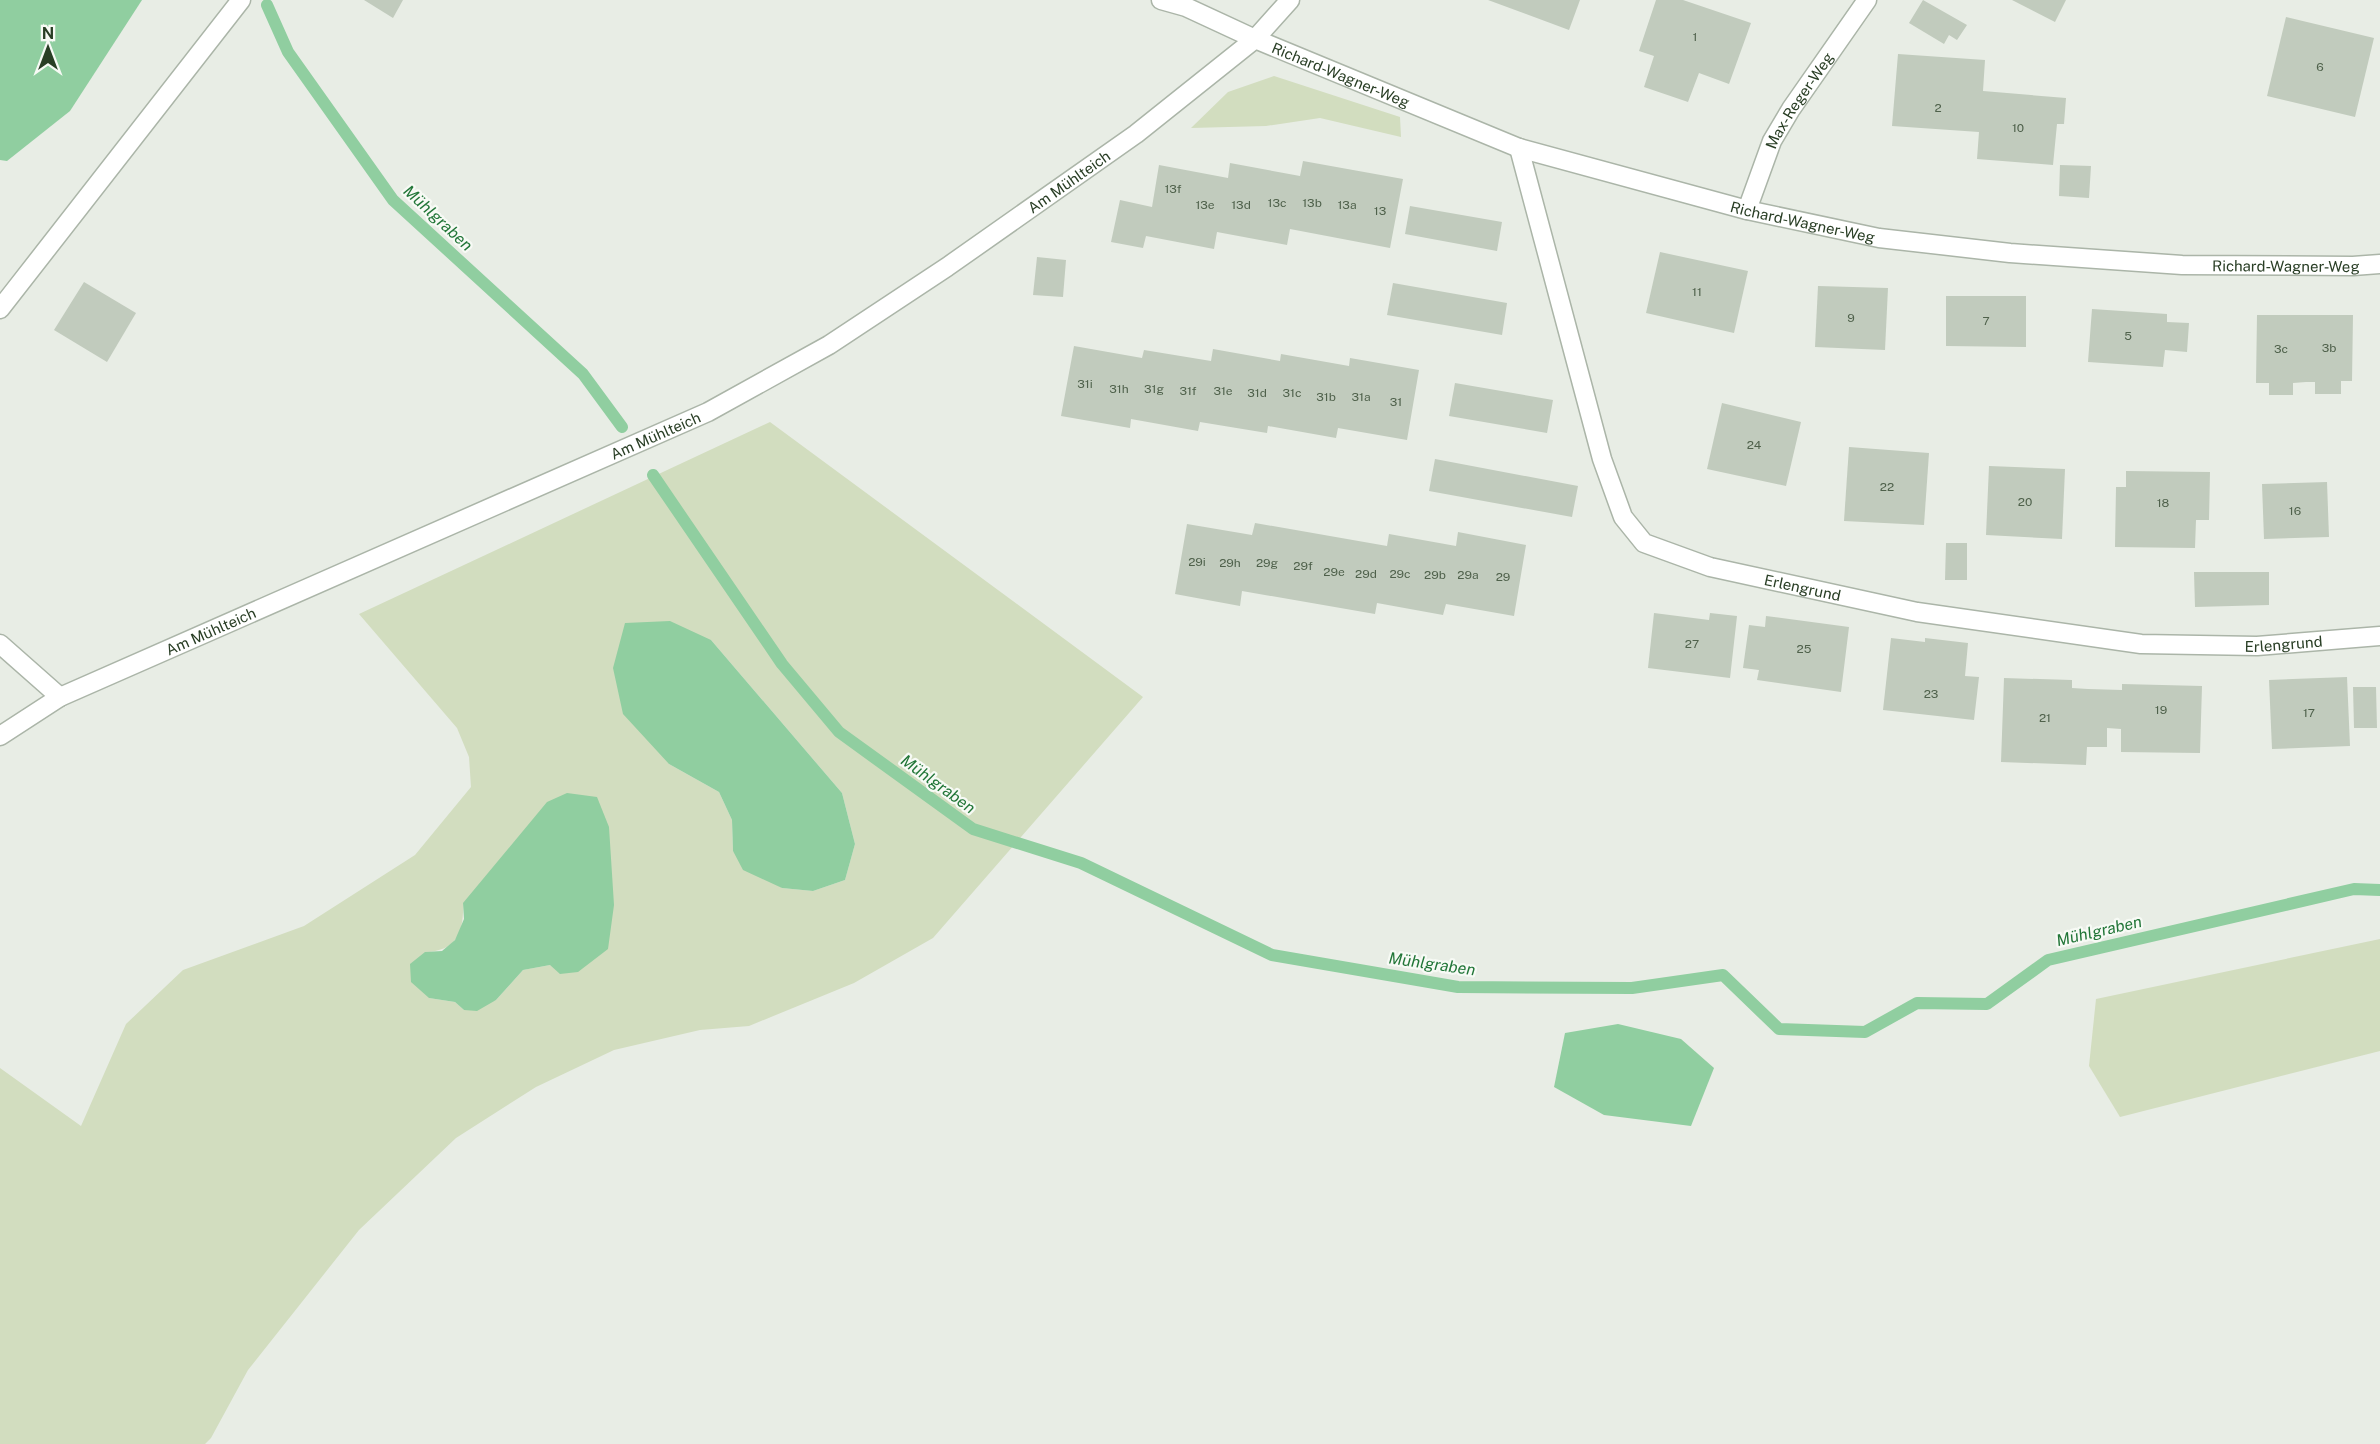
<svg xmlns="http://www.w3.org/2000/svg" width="2380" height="1444" font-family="'Public Sans',sans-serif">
  <rect width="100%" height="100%" fill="#e8ede5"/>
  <g fill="#d2ddbf" fill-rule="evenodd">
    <polygon points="1274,76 1400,117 1401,137 1320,118 1266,126 1191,128 1228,92"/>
    <path d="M 770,422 L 1143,697 L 933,938 L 854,983 L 749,1026 L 700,1030 L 614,1050 L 536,1087 L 456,1138 L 359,1230 L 248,1370 L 211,1438 L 205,1444 L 0,1444 L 0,1068 L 81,1126 L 126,1024 L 183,970 L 304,926 L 415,855 L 471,787 L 469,757 L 457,728 L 359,614 ZM 711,640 L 842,793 L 855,844 L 845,880 L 813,891 L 782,888 L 733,851 L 732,820 L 719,792 L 669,764 ZM 463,903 L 578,972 L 550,965 L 523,970 L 496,1000 L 464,1010 L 455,1002 L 429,998 L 425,952 C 457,951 464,932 463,903 Z"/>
    <polygon points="2380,939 2380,1051 2120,1117 2089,1066 2096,999"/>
  </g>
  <g fill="#90cea0">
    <polygon points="0,0 142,0 70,111 7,161 0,160"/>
    <polygon points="670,621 711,640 842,793 855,844 845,880 813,891 782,888 743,870 733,851 732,820 719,792 669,764 623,714 613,668 625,623"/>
    <polygon points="567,793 597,797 609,827 614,905 608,949 578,972 560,974 550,965 523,970 496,1000 477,1011 464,1010 455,1002 429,998 411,982 410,964 425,952 442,951 455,940 464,919 463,903 547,802"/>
    <polygon points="1618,1024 1681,1039 1714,1068 1691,1126 1604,1115 1554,1087 1565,1033"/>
  </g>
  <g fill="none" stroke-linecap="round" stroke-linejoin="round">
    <g stroke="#90cea0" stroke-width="12">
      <polyline points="267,5 288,52 393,200 583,374 622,427"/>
      <polyline points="653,475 782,664 839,732 973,829 1081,863 1272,955 1458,987 1632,988 1723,975 1779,1029 1865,1032 1917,1003 1987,1004 2048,960 2354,889 2380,890"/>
    </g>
  </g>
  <g fill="#c1cbbd">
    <polygon points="364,0 403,0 393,18"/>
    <polygon points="1488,0 1580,0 1569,30"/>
    <polygon points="1656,0 1683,0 1751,23 1729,84 1699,73 1688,102 1644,87 1654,56 1639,51"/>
    <polygon points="1923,0 1967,25 1957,40 1949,35 1944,44 1909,23"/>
    <polygon points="2012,0 2066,0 2055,22"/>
    <polygon points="2286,17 2374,38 2355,117 2267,96"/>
    <polygon points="1898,54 1985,60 1983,91 2066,98 2064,124 2057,124 2053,165 1977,159 1979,132 1892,126"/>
    <polygon points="1303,161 1403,179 1390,248 1290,229 1287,245 1217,232 1214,249 1146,236 1143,248 1111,242 1120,200 1152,207 1159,165 1228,178 1230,163 1300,176"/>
    <polygon points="2060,165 2091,166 2089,198 2059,196"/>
    <polygon points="1410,206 1502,222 1497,251 1405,234"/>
    <polygon points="1660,252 1748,271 1734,333 1646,313"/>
    <polygon points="1037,257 1066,260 1063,297 1033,295"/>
    <polygon points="84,282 136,313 107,362 54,330"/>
    <polygon points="1393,283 1507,303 1502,335 1387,315"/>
    <polygon points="1818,286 1888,288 1885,350 1815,347"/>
    <polygon points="1946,296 2026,296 2026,347 1946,346"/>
    <polygon points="2092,309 2167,314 2167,322 2189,323 2187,352 2165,350 2163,367 2088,362"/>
    <polygon points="2257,315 2353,315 2352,381 2341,381 2341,394 2315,394 2315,382 2306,382 2293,383 2293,395 2269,395 2269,383 2256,383"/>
    <polygon points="1074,346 1142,358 1144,350 1211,361 1213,349 1280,361 1281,354 1349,366 1350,358 1419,370 1407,440 1338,428 1336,438 1268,426 1267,433 1200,422 1198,431 1131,419 1130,428 1061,416"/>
    <polygon points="1455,383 1553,400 1547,433 1449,416"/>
    <polygon points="1722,403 1801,422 1786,486 1707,469"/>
    <polygon points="1849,447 1929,453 1924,525 1844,521"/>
    <polygon points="1435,459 1578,486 1572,517 1429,491"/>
    <polygon points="1989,466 2065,469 2062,539 1986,535"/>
    <polygon points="2126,471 2210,472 2209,520 2196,520 2195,548 2115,547 2116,487 2126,487"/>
    <polygon points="2327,482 2329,537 2264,539 2262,484"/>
    <polygon points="1255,523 1387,546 1389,534 1456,546 1458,532 1526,545 1514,616 1446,604 1443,615 1377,603 1375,614 1242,591 1240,606 1175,594 1187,524 1252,535"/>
    <polygon points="1946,543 1967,543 1967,580 1945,580"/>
    <polygon points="2194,572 2269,572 2269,605 2195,607"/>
    <polygon points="1654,613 1709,620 1710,613 1737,616 1730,678 1648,668"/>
    <polygon points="1766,616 1849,627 1841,692 1757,680 1759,670 1743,668 1749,625 1765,627"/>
    <polygon points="1891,638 1925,642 1925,638 1968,643 1965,676 1979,677 1974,720 1883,710"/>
    <polygon points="2347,677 2350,746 2272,749 2269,680"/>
    <polygon points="2004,678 2072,680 2072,688 2088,689 2122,690 2122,684 2202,686 2200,753 2121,752 2121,729 2107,728 2107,747 2087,747 2086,765 2001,762"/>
    <polygon points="2353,687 2376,687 2377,728 2354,728"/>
  </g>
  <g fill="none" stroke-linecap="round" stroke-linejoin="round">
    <defs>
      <g id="lane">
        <polyline points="0,309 241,0"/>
        <polyline points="0,644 60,697"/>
      </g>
      <g id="street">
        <path id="s1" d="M 1161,0 L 1186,7 L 1255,39 L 1519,148 L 1747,210 L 1879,238 L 2010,253 L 2182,265 L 2353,266 L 2380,264"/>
        <path id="s2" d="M 1519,148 L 1602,459 L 1623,517 L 1644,543 L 1710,567 L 1917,612 L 2141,644 L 2257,646 L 2380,636"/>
        <path id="s3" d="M 1747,210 L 1772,141 L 1791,109 L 1867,0"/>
        <path id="s4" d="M 0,736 L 60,697 L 708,412 L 829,345 L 947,267 L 1136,134 L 1255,39 L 1290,0"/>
      </g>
    </defs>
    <use href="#lane" stroke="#abb5a8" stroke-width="21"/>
    <use href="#street" stroke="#abb5a8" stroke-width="21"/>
    <use href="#lane" stroke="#fff" stroke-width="18"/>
    <use href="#street" stroke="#fff" stroke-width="18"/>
  </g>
  <g text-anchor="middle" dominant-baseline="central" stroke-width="4.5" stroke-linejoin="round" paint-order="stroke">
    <g font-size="12" fill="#4f614b">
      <text x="1695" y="37">1</text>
      <text x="2320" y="67">6</text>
      <text x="1938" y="108">2</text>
      <text x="2018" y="128">10</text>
      <text x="1173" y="189">13f</text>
      <text x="1277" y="203">13c</text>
      <text x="1312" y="203">13b</text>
      <text x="1205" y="205">13e</text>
      <text x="1241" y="205">13d</text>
      <text x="1347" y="205">13a</text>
      <text x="1380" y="211">13</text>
      <text x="1697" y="292">11</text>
      <text x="1851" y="318">9</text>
      <text x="1986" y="321">7</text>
      <text x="2128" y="336">5</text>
      <text x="2329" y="348">3b</text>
      <text x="2281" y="349">3c</text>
      <text x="1085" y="384">31i</text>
      <text x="1119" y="389">31h</text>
      <text x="1154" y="389">31g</text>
      <text x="1188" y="391">31f</text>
      <text x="1223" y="391">31e</text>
      <text x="1257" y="393">31d</text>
      <text x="1292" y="393">31c</text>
      <text x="1326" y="397">31b</text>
      <text x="1361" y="397">31a</text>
      <text x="1396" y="402">31</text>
      <text x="1754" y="445">24</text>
      <text x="1887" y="487">22</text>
      <text x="2025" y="502">20</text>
      <text x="2163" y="503">18</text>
      <text x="2295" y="511">16</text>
      <text x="1197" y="562">29i</text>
      <text x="1230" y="563">29h</text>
      <text x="1267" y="563">29g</text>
      <text x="1303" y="566">29f</text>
      <text x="1334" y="572">29e</text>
      <text x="1366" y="574">29d</text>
      <text x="1400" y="574">29c</text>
      <text x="1435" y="575">29b</text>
      <text x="1468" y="575">29a</text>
      <text x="1503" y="577">29</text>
      <text x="1692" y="644">27</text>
      <text x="1804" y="649">25</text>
      <text x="1931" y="694">23</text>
      <text x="2161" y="710">19</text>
      <text x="2309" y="713">17</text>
      <text x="2045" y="718">21</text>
    </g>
    <g font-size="15" fill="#293e25" stroke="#f7faf5">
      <text stroke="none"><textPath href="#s1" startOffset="195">Richard-Wagner-Weg</textPath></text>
      <text stroke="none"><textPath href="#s3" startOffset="122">Max-Reger-Weg</textPath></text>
      <text stroke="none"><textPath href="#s4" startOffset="1208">Am Mühlteich</textPath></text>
      <text stroke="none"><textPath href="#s1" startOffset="681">Richard-Wagner-Weg</textPath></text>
      <text stroke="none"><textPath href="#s1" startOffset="1167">Richard-Wagner-Weg</textPath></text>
      <text stroke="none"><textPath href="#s4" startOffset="722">Am Mühlteich</textPath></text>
      <text stroke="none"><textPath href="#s2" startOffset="582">Erlengrund</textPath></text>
      <text stroke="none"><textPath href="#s4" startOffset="236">Am Mühlteich</textPath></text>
      <text stroke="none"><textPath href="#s2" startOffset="1068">Erlengrund</textPath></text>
    </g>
    <g font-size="16" font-style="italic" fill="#227638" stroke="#f7faf5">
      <text transform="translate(438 218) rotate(43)">Mühlgraben</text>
      <text transform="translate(938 784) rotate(36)">Mühlgraben</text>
      <text transform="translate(2099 931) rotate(-13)">Mühlgraben</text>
      <text transform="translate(1432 964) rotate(8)">Mühlgraben</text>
    </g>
  </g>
  <g transform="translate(48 48)" stroke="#f7faf5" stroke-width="4.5" paint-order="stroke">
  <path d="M0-4.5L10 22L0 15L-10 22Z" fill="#293e25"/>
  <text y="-9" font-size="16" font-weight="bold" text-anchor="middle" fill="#293e25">N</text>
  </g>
</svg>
